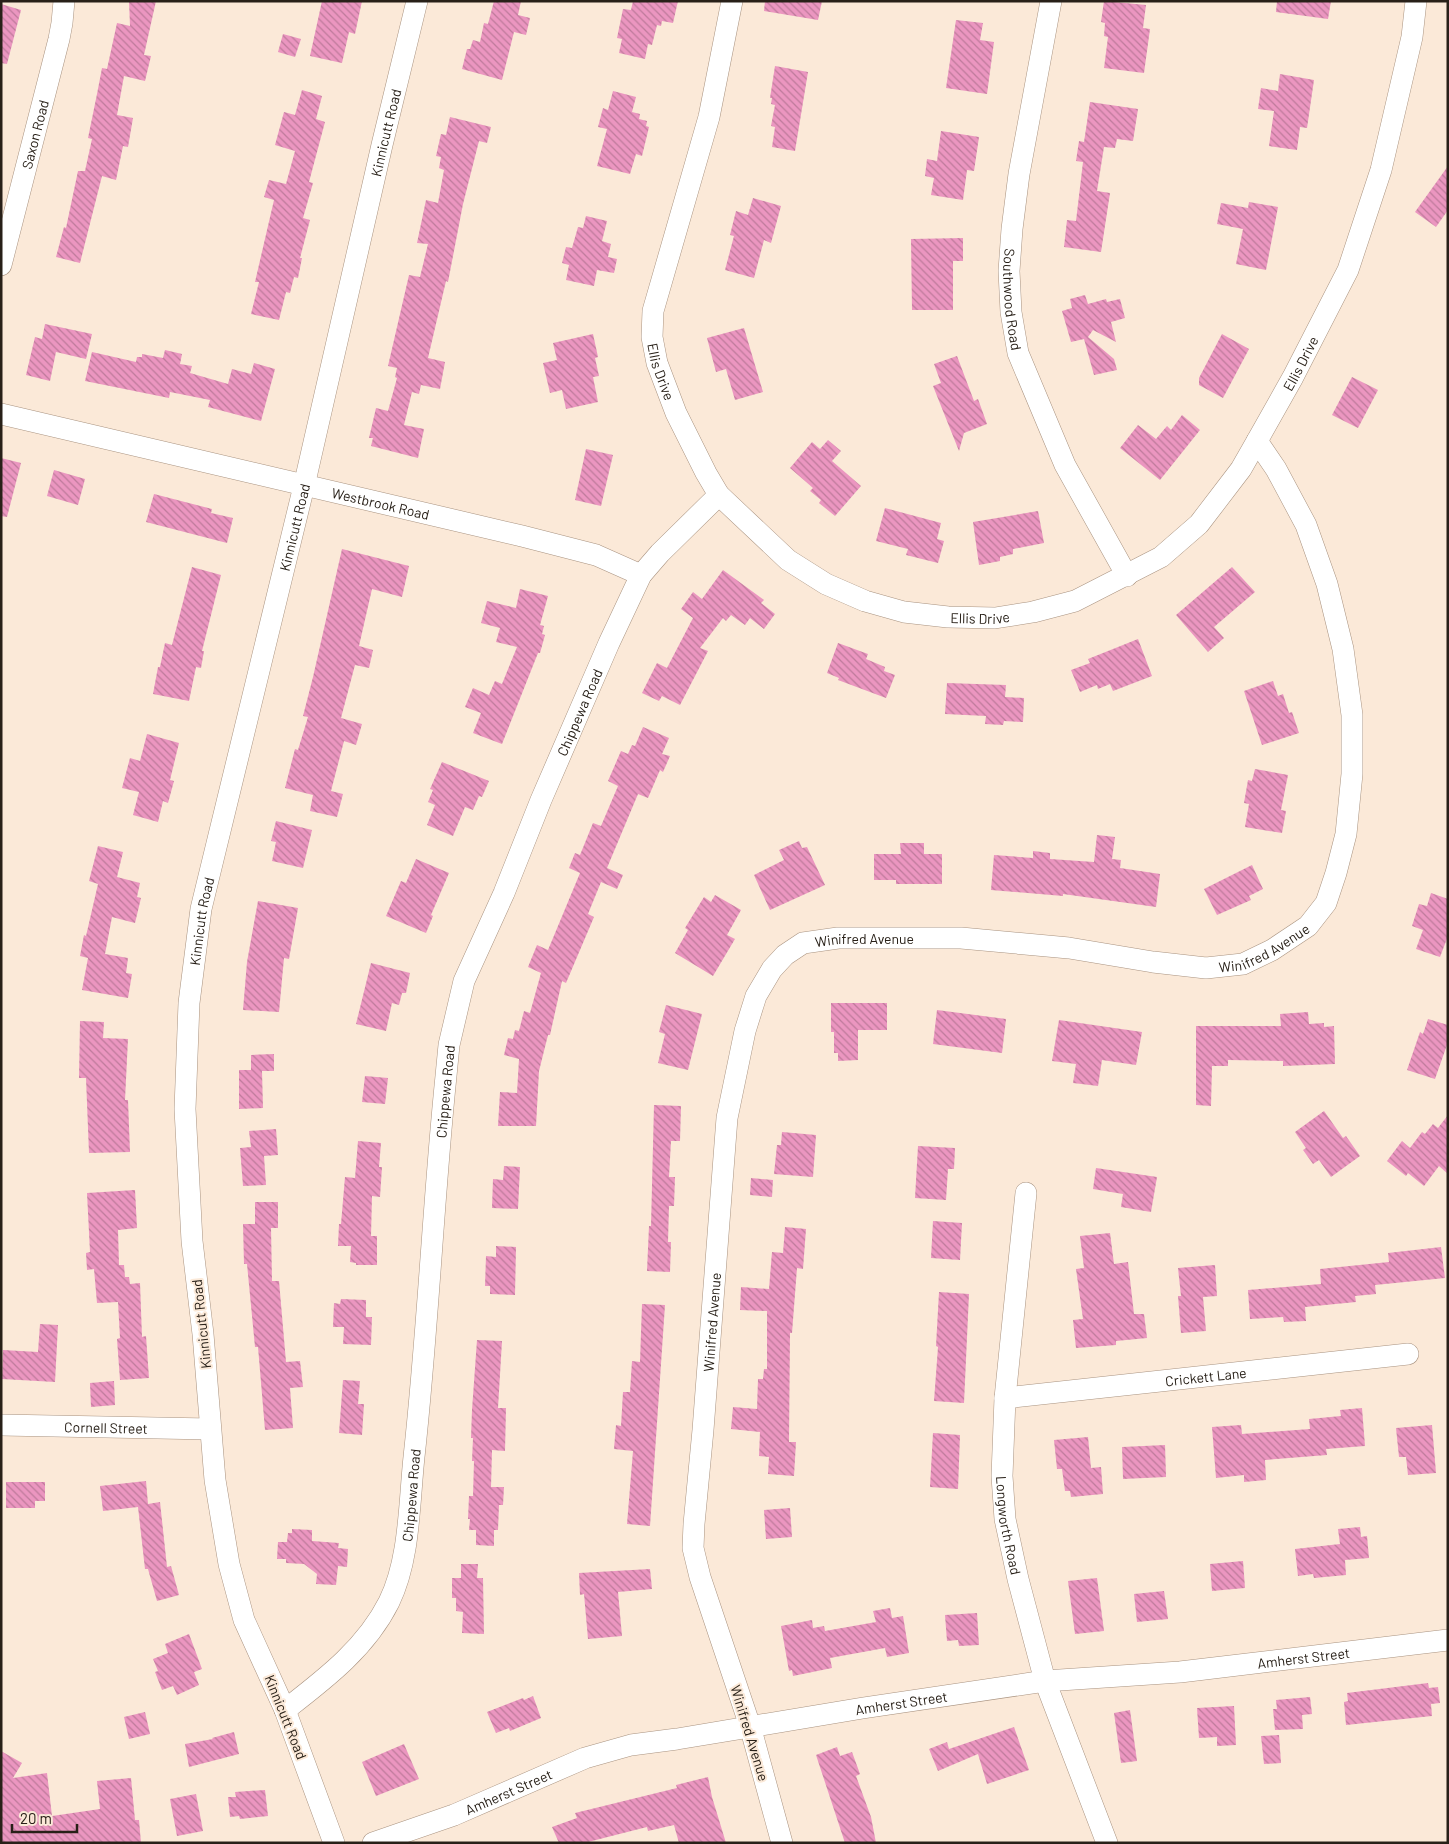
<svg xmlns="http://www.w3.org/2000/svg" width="1449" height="1844" font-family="Barlow,sans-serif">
  <defs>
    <pattern id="building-back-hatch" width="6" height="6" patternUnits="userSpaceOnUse" patternTransform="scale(1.25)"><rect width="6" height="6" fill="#eb96c0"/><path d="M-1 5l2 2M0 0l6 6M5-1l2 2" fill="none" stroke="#be7a9b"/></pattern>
  </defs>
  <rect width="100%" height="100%" fill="#fbe9d8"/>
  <g fill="url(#building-back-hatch)">
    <polygon points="129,1 156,1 144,55 151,56 145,81 124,76 117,115 133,118 128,147 123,146 116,180 102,176 80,263 56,257 64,227 66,228 78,171 85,171 92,139 88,138 97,94 102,68 107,69 117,23 130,26"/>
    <polygon points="322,1 362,1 355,34 349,32 342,63 310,56"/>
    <polygon points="494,1 521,1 518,15 530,18 526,35 514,32 502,80 462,69 467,49 470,49 473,40 480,42 484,23 488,24"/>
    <polygon points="633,1 678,1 673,23 662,21 661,26 657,25 652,45 648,44 645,59 619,53 622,39 617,38 623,9 631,10"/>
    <polygon points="765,1 822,1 818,20 764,11"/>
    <polygon points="1104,1 1146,5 1143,28 1150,29 1144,73 1104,68 1108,37 1104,36 1105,23 1101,22"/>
    <polygon points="1277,1 1331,1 1328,19 1276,12"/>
    <polygon points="1,4 21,10 7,64 1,63"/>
    <polygon points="956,20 983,23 980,40 994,42 987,94 946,88"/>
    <polygon points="283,34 301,39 295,57 278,52"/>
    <polygon points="775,66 808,72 795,151 772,147 775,127 771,126 775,105 771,104 772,98 770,98"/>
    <polygon points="1280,74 1314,80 1307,128 1300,127 1297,150 1269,146 1274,111 1258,109 1261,88 1278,91"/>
    <polygon points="302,90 322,96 316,119 325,122 309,182 313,183 303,218 310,220 300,258 302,258 298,278 294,277 290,293 286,292 279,320 251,314 259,282 255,282 274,200 264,197 269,180 286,184 295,151 275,145 284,112 295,115"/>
    <polygon points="613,91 636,97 632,112 640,114 639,119 647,121 646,126 649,127 642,156 636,154 630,174 597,166 607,129 598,127 603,108 608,110"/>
    <polygon points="1090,102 1138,109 1133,141 1117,139 1115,148 1104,147 1097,191 1110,193 1101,252 1064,247 1067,220 1076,221 1083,162 1076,161 1079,141 1084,142"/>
    <polygon points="450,117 491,127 487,143 479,141 463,204 448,282 446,281 428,358 445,362 440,389 421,385 419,394 412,392 404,425 424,429 418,458 371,446 373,438 369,438 376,408 388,411 397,378 395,377 397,368 388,366 409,275 420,277 428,244 417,243 426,200 438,203 444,170 439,168 441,157 436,156 441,134 446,135"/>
    <polygon points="941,131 979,137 974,171 967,170 963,200 931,195 934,178 925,176 927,159 937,161"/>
    <polygon points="1448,166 1448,210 1436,227 1415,212"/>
    <polygon points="753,198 781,206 771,243 764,240 754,278 725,270 734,236 730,235 736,211 748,215"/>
    <polygon points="1249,202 1278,207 1266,270 1236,264 1243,229 1217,224 1221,203 1248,208"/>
    <polygon points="586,216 607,221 602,241 611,244 608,257 617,259 614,273 597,270 594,286 566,280 569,265 562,263 566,247 572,248 578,227 583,228"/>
    <polygon points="963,238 963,261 953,261 953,310 912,310 911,239"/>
    <polygon points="1085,295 1088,304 1106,299 1107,302 1120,299 1125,318 1111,322 1116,342 1093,330 1088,337 1114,359 1117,370 1094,375 1084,339 1071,342 1062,311 1072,308 1070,299"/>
    <polygon points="45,324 92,334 86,359 56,352 50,381 26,375 35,337 42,339"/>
    <polygon points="744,328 763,392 735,400 726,369 716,372 707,338"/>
    <polygon points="593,334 598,357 595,358 599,376 593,377 598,402 566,409 562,390 550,393 543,363 557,360 553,343"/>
    <polygon points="1222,334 1249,349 1223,398 1199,385 1199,378"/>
    <polygon points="165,350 182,354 180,364 192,366 190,373 228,384 232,369 251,374 254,363 275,369 261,421 208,407 210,400 170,392 169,398 85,381 92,352 136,362 137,357 142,357 142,354 163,358"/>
    <polygon points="957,356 974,401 978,399 987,424 964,433 959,451 933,386 941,383 934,364"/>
    <polygon points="1352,377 1378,390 1358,428 1332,415"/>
    <polygon points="1182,415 1200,430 1160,480 1120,448 1138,425 1156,439 1167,426 1171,430"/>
    <polygon points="828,440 841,451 832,461 861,486 835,516 819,503 821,500 810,491 813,488 790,468 812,442 820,449"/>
    <polygon points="586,449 613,455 601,506 575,500"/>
    <polygon points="1,458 21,463 7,517 1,516"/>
    <polygon points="54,470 85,479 78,505 47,496"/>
    <polygon points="154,494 212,509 211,513 233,518 227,543 146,522"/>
    <polygon points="885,508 941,523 937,539 944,541 938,563 906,555 908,549 876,541"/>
    <polygon points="1038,511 1044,543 1013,549 1013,554 1000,557 1000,561 979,565 973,522"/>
    <polygon points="342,549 409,566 402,597 372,589 359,646 373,650 369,668 355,665 341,718 362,724 356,745 344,741 331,791 343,794 337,817 310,811 313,795 285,788 295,749 298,750 308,717 303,716 313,677"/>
    <polygon points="192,567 221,575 202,651 204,651 201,668 196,667 189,701 153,694 158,667 160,667 165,643 172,645"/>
    <polygon points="1232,567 1255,592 1214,627 1224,638 1208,652 1176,615"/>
    <polygon points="723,570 764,600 761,603 775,614 764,629 750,618 745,625 731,615 726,621 723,618 700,648 708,651 680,705 662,696 659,701 642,693 657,663 667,668 693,618 681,609 693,592 702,599"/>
    <polygon points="520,589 548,596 540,625 544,626 542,634 545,635 540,653 538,653 502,744 473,733 481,713 465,707 473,688 489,695 495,681 502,684 517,647 496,642 500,628 481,623 487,601 516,608"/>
    <polygon points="1138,639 1152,676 1113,691 1110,684 1098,689 1097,685 1080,692 1071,670 1090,663 1088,659"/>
    <polygon points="838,643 868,654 866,659 885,667 884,671 895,675 886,698 838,680 839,678 827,673"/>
    <polygon points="1273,681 1278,696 1283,694 1289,713 1292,712 1299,733 1262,745 1244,691"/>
    <polygon points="947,683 1006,685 1005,697 1024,698 1023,722 1004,721 1003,725 985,724 986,716 945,714"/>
    <polygon points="643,727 669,738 662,754 670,756 663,772 660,770 648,798 638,794 607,868 623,875 617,889 601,882 588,914 594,917 566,983 562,981 550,1035 548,1035 539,1071 536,1126 498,1126 500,1092 517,1093 519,1059 504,1055 508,1038 513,1039 515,1030 519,1031 524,1011 530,1013 541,973 528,967 537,945 548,950 580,873 569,868 575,853 580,855 593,823 601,826 618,786 608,781 621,751 628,754 632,745 635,746"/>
    <polygon points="147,734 179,743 170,780 174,781 168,803 163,801 158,822 133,815 139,792 122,788 130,758 140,761"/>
    <polygon points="442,762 489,781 482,797 479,796 473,810 465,807 453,836 427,825 435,805 428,802 433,790 430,789"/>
    <polygon points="1255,769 1288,775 1281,810 1286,811 1282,833 1245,827 1249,804 1244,803 1248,780 1252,781"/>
    <polygon points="276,821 312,830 303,868 272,861 276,842 271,841"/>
    <polygon points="1097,835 1115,837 1112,859 1121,860 1120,868 1160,874 1156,907 1063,894 1063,896 991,890 994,855 1033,858 1033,851 1050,853 1050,859 1094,862"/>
    <polygon points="799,841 802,848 807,847 825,885 770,910 754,875 784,860 779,850"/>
    <polygon points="900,843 924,843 924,854 942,854 942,884 896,884 896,880 874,880 874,854 901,854"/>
    <polygon points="98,846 123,852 117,877 140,883 137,897 141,898 135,923 112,917 105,954 128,958 126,973 132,974 128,998 82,990 88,958 80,956 84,935 86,936 98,884 89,881"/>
    <polygon points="416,859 449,873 431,915 433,916 426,933 386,916 401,881 406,883"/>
    <polygon points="1252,865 1263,889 1249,896 1251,900 1217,915 1204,889"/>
    <polygon points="1431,893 1448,899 1448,936 1440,957 1416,949 1423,930 1412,926 1419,904 1427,906"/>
    <polygon points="715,895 741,910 727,935 735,939 713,976 675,953 688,930 685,928 704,897 711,902"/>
    <polygon points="258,901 298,908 289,959 284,958 279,1012 243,1010 247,962"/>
    <polygon points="371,963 410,973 406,993 402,993 399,1005 392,1003 386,1031 356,1024"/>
    <polygon points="831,1003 887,1003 887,1030 858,1030 858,1060 838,1061 838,1053 834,1053 834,1032 831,1032"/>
    <polygon points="666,1005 702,1014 688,1070 658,1063 665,1034 659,1032"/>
    <polygon points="937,1010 1006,1019 1002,1053 933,1044"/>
    <polygon points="1308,1012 1309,1024 1324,1023 1324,1027 1334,1026 1335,1064 1283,1066 1283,1061 1228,1060 1228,1066 1212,1066 1211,1106 1196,1105 1196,1026 1281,1026 1280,1014"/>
    <polygon points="1428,1019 1448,1025 1448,1042 1435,1079 1407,1070 1420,1032 1423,1034"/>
    <polygon points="1059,1020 1142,1032 1136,1065 1102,1060 1098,1086 1073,1083 1076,1064 1052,1061"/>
    <polygon points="80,1021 104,1022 103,1038 128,1039 125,1100 128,1100 130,1152 89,1153 86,1078 79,1078"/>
    <polygon points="274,1054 274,1071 262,1071 263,1108 239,1109 239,1070 251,1070 251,1055"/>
    <polygon points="365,1076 388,1078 385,1104 362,1102"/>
    <polygon points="654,1105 681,1106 680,1141 671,1141 669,1177 675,1177 674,1206 669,1206 668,1242 671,1242 670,1272 647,1271 649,1226 651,1226"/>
    <polygon points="1324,1111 1343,1138 1346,1136 1360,1156 1331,1177 1319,1160 1313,1164 1303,1150 1306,1148 1295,1132"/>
    <polygon points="1448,1115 1448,1174 1439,1166 1424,1186 1408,1173 1406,1176 1387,1161 1402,1141 1410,1148 1422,1132 1425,1134 1433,1124 1438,1128"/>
    <polygon points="276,1129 278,1155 264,1156 266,1185 243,1186 240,1148 251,1147 249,1131"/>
    <polygon points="782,1132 816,1135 813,1177 774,1174 777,1145 781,1145"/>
    <polygon points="358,1141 381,1143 379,1167 382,1167 380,1197 372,1196 371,1236 377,1236 377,1265 356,1265 356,1263 350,1262 351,1246 338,1246 339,1224 341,1224 345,1177 355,1178"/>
    <polygon points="918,1146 955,1148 954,1169 948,1169 946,1200 915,1198"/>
    <polygon points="504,1166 520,1167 518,1209 492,1208 493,1179 503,1180"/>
    <polygon points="1096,1168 1157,1177 1151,1212 1121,1207 1123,1194 1093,1189"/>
    <polygon points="751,1178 773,1180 772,1197 750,1195"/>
    <polygon points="135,1190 137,1228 118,1230 119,1265 124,1265 125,1277 129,1277 130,1284 140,1283 142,1337 146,1336 149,1378 120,1380 117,1339 120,1338 118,1302 97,1303 94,1269 87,1270 86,1253 90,1252 87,1193"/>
    <polygon points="255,1202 278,1202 278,1228 271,1228 272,1281 279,1281 286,1362 300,1361 303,1387 290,1388 293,1428 265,1430 258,1347 255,1347 247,1264 244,1264 243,1224 255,1224"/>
    <polygon points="933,1221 962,1223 960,1260 931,1258"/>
    <polygon points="785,1227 806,1229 803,1269 797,1268 792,1333 790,1333 789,1442 796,1442 794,1476 768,1474 769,1457 759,1456 760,1432 731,1429 733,1407 757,1409 758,1379 763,1379 764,1369 767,1369 767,1311 740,1310 741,1287 769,1289 772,1252 783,1253"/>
    <polygon points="1110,1233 1114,1264 1128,1262 1134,1314 1144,1314 1147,1338 1116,1341 1116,1345 1076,1348 1073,1320 1083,1319 1076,1269 1084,1268 1080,1236"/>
    <polygon points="496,1246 516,1247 515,1295 490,1294 490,1286 485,1286 486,1256 496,1257"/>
    <polygon points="1441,1247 1445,1278 1375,1285 1376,1294 1355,1296 1356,1302 1305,1307 1306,1321 1284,1322 1283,1317 1250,1319 1248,1290 1321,1284 1320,1269 1389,1262 1388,1253"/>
    <polygon points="1215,1265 1217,1296 1203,1297 1206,1331 1181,1333 1178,1296 1181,1296 1178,1268"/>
    <polygon points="939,1292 969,1294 964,1403 934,1401 938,1347 936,1346"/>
    <polygon points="341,1299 366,1300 366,1317 372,1317 371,1345 343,1344 344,1327 333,1327 334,1303 340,1304"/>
    <polygon points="642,1304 665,1305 650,1526 627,1524 633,1451 614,1449 616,1425 621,1426 623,1392 630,1392 632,1361 640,1362"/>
    <polygon points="40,1324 58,1325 55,1382 2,1379 3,1350 38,1352"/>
    <polygon points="477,1340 502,1341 498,1408 506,1408 505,1451 492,1450 491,1487 504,1487 503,1505 499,1505 498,1530 494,1530 494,1546 476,1545 476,1530 469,1530 470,1519 468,1519 469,1496 473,1496 474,1461 472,1461 473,1438 471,1438 472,1410"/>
    <polygon points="343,1380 360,1381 358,1404 364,1404 362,1435 339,1433"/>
    <polygon points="114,1381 115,1405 91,1407 90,1383"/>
    <polygon points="1362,1408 1365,1446 1326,1449 1327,1455 1265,1460 1266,1480 1244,1482 1244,1475 1216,1478 1212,1427 1241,1425 1242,1434 1310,1429 1309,1419 1341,1416 1340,1410"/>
    <polygon points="1432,1425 1436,1473 1408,1475 1406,1457 1399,1457 1396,1428"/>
    <polygon points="933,1433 960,1435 958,1489 930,1487"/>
    <polygon points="1088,1437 1091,1468 1101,1467 1103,1494 1071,1497 1070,1491 1065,1491 1062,1469 1057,1469 1054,1440"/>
    <polygon points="1165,1445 1166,1477 1123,1479 1122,1447"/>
    <polygon points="146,1481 148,1504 160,1502 167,1567 171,1566 179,1595 157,1601 148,1569 145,1569 138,1507 103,1511 100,1486"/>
    <polygon points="6,1482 45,1482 45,1501 35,1501 35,1508 6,1508"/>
    <polygon points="790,1508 792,1537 766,1539 764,1510"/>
    <polygon points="1360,1527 1361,1537 1367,1536 1369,1558 1345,1560 1346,1575 1314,1578 1313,1574 1298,1576 1295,1549 1340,1544 1338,1529"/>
    <polygon points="292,1529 312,1530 312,1541 339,1543 338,1548 348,1549 347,1567 338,1566 336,1585 316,1584 317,1574 304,1564 286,1563 286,1559 277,1559 278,1542 287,1542 288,1533 292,1533"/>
    <polygon points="1243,1561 1245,1588 1212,1591 1210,1564"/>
    <polygon points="461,1564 478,1564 477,1578 483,1578 484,1634 462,1633 463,1612 456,1611 456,1598 452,1598 452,1578 461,1578"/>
    <polygon points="650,1569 652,1589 618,1592 622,1636 588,1639 584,1594 580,1595 579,1573"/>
    <polygon points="1097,1578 1104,1631 1075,1634 1068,1581"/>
    <polygon points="1164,1591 1168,1619 1137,1622 1134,1594"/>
    <polygon points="890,1608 892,1618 903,1616 909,1653 887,1657 885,1648 830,1658 832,1668 793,1676 792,1670 789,1671 781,1626 812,1620 813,1628 824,1626 825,1631 876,1622 873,1611"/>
    <polygon points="977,1613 979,1645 959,1646 958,1640 947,1641 945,1615"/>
    <polygon points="189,1634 202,1669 194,1672 199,1685 177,1695 173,1686 162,1690 155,1672 158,1671 153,1659 168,1653 165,1644"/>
    <polygon points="1428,1683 1429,1688 1438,1687 1440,1703 1431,1704 1432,1716 1346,1725 1344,1702 1348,1701 1347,1693"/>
    <polygon points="533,1696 541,1718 510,1731 509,1728 496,1733 487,1712 523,1698 524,1700"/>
    <polygon points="1310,1697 1312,1714 1302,1715 1303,1729 1275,1730 1273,1709 1277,1709 1276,1700"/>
    <polygon points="1234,1706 1236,1745 1217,1746 1217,1737 1199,1738 1197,1708"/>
    <polygon points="1130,1710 1137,1761 1121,1763 1114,1713"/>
    <polygon points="145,1712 150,1734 129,1739 124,1717"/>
    <polygon points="1014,1727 1029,1770 987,1784 978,1754 938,1771 929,1749 947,1742 949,1749"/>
    <polygon points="234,1732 239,1754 189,1767 185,1744 213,1739 212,1738"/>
    <polygon points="1279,1735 1281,1763 1264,1764 1261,1736"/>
    <polygon points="404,1744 419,1779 376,1796 362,1762"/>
    <polygon points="837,1747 840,1756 852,1752 860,1774 856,1776 871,1817 876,1843 845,1843 816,1755"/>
    <polygon points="1,1751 22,1763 13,1778 47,1773 52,1816 100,1809 97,1781 131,1778 135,1820 139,1820 141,1843 1,1843"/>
    <polygon points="708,1777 712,1797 726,1843 679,1843 674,1825 648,1831 647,1827 584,1843 559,1843 552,1827 577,1818 575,1813 677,1788 676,1785"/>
    <polygon points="265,1790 268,1816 240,1819 239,1816 230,1817 228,1797 236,1797 235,1792"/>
    <polygon points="196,1794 203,1831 177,1836 170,1799"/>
  </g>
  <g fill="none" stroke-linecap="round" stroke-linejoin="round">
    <defs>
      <g id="minor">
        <path id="s1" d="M 732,1 L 709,117 L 653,311 L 652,337 L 657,363 L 676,413 L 706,473 L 719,495 L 788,560 L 826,584 L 865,601 L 904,612 L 948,617 L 995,618 L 1033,612 L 1075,601 L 1161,557 L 1199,524 L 1241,469 L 1257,441 L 1293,377 L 1348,270 L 1381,170 L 1412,37 L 1416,1"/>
        <path id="s2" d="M 1051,1 L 1019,174 L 1012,229 L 1009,271 L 1011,312 L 1018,353 L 1065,465 L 1127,576"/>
        <path id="s3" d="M 1,265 L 59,39 L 62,23 L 64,1"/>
        <path id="s4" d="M 1,414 L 522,536 L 596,555 L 641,575"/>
        <path id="s5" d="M 1026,1193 L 1005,1398 L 1002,1476 L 1005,1519 L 1018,1579 L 1045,1681 L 1107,1843"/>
        <path id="s6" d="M 1005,1398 L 1408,1354"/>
        <path id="s7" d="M 1,1425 L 210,1429"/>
        <path id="s8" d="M 285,1710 C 325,1679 366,1648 389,1602 C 410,1559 409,1504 414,1457 C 428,1330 433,1203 446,1076 L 449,1045 L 464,981 L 504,893 L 541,800 L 609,643 L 641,575 L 660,553 L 719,495"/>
        <path id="s9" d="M 334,1843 L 285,1710 L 244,1620 L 229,1564 L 215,1480 L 203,1334 L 192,1241 L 185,1109 L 189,1003 L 201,909 L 304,486 L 382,145 L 417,1"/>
        <path id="s10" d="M 373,1843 L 454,1815 L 585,1758 L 631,1745 L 677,1739 L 863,1708 L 1045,1681 L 1180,1672 L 1448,1640"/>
        <path id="s11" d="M 782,1843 L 750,1726 L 700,1577 L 693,1548 L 694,1524 L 703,1430 L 727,1118 L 745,1031 L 756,996 L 772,969 L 785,955 L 803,943 L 838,938 L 961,938 L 1069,948 L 1153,962 L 1206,968 L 1243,964 L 1272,950 L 1308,926 L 1326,903 L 1336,873 L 1346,834 L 1352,774 L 1352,715 L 1343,649 L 1327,584 L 1306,525 L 1276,469 L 1257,441"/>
      </g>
    </defs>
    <use href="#minor" stroke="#a99380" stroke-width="22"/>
    <use href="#minor" stroke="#fff" stroke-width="21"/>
  </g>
  <g text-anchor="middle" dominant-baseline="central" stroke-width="4" stroke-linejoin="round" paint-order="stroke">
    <g font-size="14" fill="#282018" stroke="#fbe9d8">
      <text stroke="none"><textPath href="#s9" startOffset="1755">Kinnicutt Road</textPath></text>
      <text stroke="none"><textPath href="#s3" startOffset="135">Saxon Road</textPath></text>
      <text stroke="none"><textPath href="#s2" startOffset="302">Southwood Road</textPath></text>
      <text stroke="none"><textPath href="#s1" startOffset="1252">Ellis Drive</textPath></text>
      <text stroke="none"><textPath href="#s1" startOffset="382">Ellis Drive</textPath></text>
      <text stroke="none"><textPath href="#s4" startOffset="390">Westbrook Road</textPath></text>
      <text stroke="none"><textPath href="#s9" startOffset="1350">Kinnicutt Road</textPath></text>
      <text stroke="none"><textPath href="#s1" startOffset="818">Ellis Drive</textPath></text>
      <text stroke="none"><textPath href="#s8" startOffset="1071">Chippewa Road</textPath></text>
      <text stroke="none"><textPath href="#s9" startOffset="945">Kinnicutt Road</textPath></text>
      <text stroke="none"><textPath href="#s11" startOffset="999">Winifred Avenue</textPath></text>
      <text stroke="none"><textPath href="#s11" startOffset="1405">Winifred Avenue</textPath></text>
      <text stroke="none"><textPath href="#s8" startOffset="666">Chippewa Road</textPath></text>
      <text stroke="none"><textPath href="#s11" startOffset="535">Winifred Avenue</textPath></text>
      <text transform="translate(201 1324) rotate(-96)">Kinnicutt Road</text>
      <text stroke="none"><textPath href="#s6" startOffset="202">Crickett Lane</textPath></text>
      <text stroke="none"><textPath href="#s7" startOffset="105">Cornell Street</textPath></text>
      <text stroke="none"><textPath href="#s8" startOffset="261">Chippewa Road</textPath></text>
      <text stroke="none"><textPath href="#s5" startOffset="334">Longworth Road</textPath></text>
      <text stroke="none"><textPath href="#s10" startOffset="955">Amherst Street</textPath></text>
      <text stroke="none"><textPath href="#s10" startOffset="550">Amherst Street</textPath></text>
      <text transform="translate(286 1717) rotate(68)">Kinnicutt Road</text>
      <text transform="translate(750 1733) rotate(73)">Winifred Avenue</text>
      <text stroke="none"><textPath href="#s10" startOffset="145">Amherst Street</textPath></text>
    </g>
  </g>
  <rect width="1449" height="1844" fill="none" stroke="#282018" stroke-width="5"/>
  <path d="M12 1824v8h65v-8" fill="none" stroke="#282018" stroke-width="2.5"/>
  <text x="20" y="1824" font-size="15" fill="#282018" stroke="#fbe9d8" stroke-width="4" paint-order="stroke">20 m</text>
</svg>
